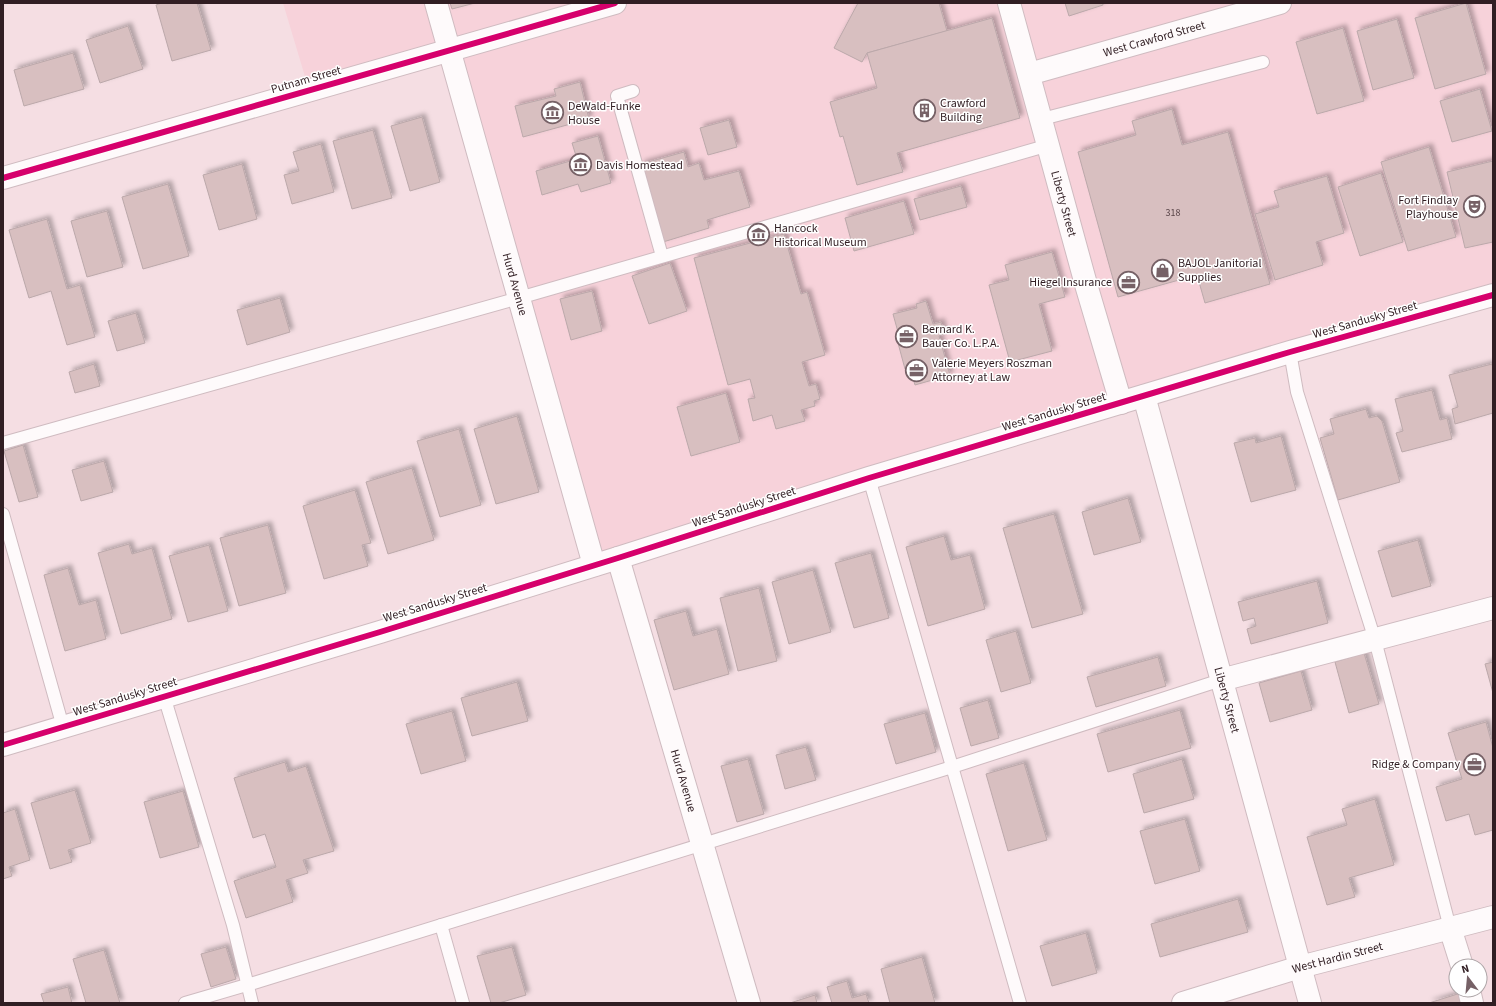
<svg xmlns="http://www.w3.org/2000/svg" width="1496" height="1006" font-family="'Source Sans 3',sans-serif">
  <defs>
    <filter id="shadow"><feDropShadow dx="3.5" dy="-3.5" stdDeviation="2" flood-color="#0004"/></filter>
  </defs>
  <rect width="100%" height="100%" fill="#f5dee3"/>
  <polygon fill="#f7d2da" points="283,3 1493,3 1493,297 594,565 449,50 309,90"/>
  <g fill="#d8bfc0" stroke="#bba8aa" filter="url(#shadow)">
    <polygon points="162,3 197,3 211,50 172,61 156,5"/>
    <polygon points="450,3 475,3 452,9"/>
    <polygon points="858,3 939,3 947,31 867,53 862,62 834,48"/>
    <polygon points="1065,3 1103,3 1103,5 1069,16"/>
    <polygon points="1466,3 1486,74 1435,89 1415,18"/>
    <polygon points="992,18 1020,118 897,153 903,172 857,185 843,136 840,137 830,102 877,88 867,53"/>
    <polygon points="1397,19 1414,78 1373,90 1357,31"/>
    <polygon points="128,26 143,69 100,83 86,40"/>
    <polygon points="1343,28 1364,101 1317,114 1296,42"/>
    <polygon points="73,53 84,89 24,106 14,70"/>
    <polygon points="580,82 589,119 523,137 515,106 556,96 554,89"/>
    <polygon points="1480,89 1492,131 1452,142 1440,101"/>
    <polygon points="1172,109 1182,145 1228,132 1270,284 1205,303 1197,275 1118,297 1078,152 1136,135 1132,121"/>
    <polygon points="422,117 440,182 410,191 391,126"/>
    <polygon points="729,120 737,147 708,155 700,128"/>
    <polygon points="373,130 392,198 352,209 333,141"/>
    <polygon points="598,136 611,183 581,192 578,184 542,195 536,171 577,159 572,143"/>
    <polygon points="321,144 334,192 292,204 284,175 299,171 293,152"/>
    <polygon points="1429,147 1456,237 1408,251 1381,162"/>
    <polygon points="684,152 688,167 699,163 704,180 739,171 750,207 707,220 709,228 663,242 641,164"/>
    <polygon points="1493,161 1493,242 1465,248 1447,172"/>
    <polygon points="242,164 257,219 219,230 203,175"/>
    <polygon points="1381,173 1403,242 1360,256 1338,187"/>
    <polygon points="1327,176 1344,233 1316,242 1323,265 1275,280 1255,214 1279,207 1274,191"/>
    <polygon points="168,184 189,256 143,269 122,197"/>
    <polygon points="961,186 967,207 920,220 914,199"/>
    <polygon points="904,201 914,234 854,251 845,218"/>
    <polygon points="107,211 123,267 87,277 71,221"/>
    <polygon points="47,219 67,289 80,285 95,337 67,345 51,291 29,298 9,230"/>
    <polygon points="784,234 801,294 807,292 825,355 802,362 809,386 816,384 820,399 814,401 815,406 801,410 805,421 776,429 772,415 753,421 748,399 755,398 750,379 728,385 694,258"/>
    <polygon points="1052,252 1065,297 1039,304 1052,351 1010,362 989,285 1009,280 1005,265"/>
    <polygon points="670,263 687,311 649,324 632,276"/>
    <polygon points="592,291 602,331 571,340 560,299"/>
    <polygon points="280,298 290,332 247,345 237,310"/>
    <polygon points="926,301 933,324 941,322 944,334 939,336 950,375 915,385 910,368 905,369 898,343 901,343 893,314 917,308 916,304"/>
    <polygon points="136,313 145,343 117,351 108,321"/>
    <polygon points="94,364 100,386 75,393 69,372"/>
    <polygon points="1492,364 1493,369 1493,413 1455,424 1452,409 1458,407 1449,375"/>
    <polygon points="1432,390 1440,420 1447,418 1452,439 1402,452 1396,433 1403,431 1395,399"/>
    <polygon points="726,393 740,442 691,456 677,407"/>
    <polygon points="1366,409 1369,418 1377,416 1382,421 1400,482 1338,500 1320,438 1334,434 1330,419"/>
    <polygon points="517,416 539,492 496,504 474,429"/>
    <polygon points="459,429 481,505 440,517 417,441"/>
    <polygon points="1281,436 1296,490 1251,502 1234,443 1255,438 1256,443"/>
    <polygon points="23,445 38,497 19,502 4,451"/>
    <polygon points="104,461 113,492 81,501 72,470"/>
    <polygon points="412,468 434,540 388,554 366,482"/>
    <polygon points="355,490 371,543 362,545 368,566 324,579 303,506"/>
    <polygon points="1128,498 1141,542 1094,555 1082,512"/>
    <polygon points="1054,514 1083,614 1032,628 1003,528"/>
    <polygon points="268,525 286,593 239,606 220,538"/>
    <polygon points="944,536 951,560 970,555 985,609 928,626 906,547"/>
    <polygon points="1418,540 1431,586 1392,597 1378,551"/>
    <polygon points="129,544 132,554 152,548 172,619 121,634 98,553"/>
    <polygon points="209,545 228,611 188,622 169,556"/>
    <polygon points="871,553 889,618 854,628 835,563"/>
    <polygon points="68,568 79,605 96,600 106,639 65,651 44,575"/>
    <polygon points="813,570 831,632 789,644 772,582"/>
    <polygon points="1317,581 1328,623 1251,644 1247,629 1256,626 1254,618 1243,621 1238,602"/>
    <polygon points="759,588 777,661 738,671 720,598"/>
    <polygon points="686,611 693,636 717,629 729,674 674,690 654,620"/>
    <polygon points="1016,631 1031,683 1001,692 986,640"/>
    <polygon points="1364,653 1379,704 1349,713 1335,662"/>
    <polygon points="1158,657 1166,686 1096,707 1087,677"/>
    <polygon points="1493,662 1493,693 1485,664"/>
    <polygon points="1301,671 1312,710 1270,722 1259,683"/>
    <polygon points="517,682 528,721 472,736 461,698"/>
    <polygon points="988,700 999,738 971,746 960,708"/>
    <polygon points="1180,710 1191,748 1108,772 1097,734"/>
    <polygon points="452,711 466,761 421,774 406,724"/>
    <polygon points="925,713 936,752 896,764 884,724"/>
    <polygon points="1486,722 1493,748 1493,830 1475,835 1469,814 1446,821 1436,787 1462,779 1448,733"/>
    <polygon points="806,747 816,780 785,789 776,755"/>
    <polygon points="748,759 764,814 737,822 721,766"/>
    <polygon points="1182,759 1194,799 1144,813 1133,774"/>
    <polygon points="285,762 288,772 306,766 334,851 303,860 308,873 286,880 293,902 246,918 234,881 276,867 265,834 253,838 234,778"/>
    <polygon points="1024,763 1047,840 1008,851 986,774"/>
    <polygon points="75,790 91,843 68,850 72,862 50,869 31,803"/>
    <polygon points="183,791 199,847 160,858 144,802"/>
    <polygon points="1375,799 1394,865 1349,878 1355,897 1327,905 1307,837 1347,825 1342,809"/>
    <polygon points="15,809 30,860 9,867 12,876 3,879 3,813"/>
    <polygon points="1185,819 1200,871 1155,884 1140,831"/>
    <polygon points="1238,899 1248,932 1160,957 1151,924"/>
    <polygon points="1086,933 1097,973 1052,986 1040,946"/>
    <polygon points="226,947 236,979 211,987 201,954"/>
    <polygon points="512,947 526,995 499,1003 491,1003 477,956"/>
    <polygon points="104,950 120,1003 86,1003 73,959"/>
    <polygon points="922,957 935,1003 890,1003 881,969"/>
    <polygon points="847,981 852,998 866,994 869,1003 832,1003 827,987"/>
    <polygon points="68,987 72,1003 44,1003 41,994"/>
    <polygon points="1467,991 1471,1003 1429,1003"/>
    <polygon points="815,995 817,1003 790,1003"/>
  </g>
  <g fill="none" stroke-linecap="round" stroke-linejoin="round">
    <defs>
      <g id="service">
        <polyline points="633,91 617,96 662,256"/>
        <polyline points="1042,119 1263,62"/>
        <polyline points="1290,352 1297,392 1375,640 1450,928"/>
        <polyline points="3,443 519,298 1049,145"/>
        <polyline points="869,478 1020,1003"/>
        <polyline points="3,514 63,727"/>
        <polyline points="164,696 233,925 252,1003"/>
        <polyline points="441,925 463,1003"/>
        <polyline points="185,1003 257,982 952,767 1221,680"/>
      </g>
      <g id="minor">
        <path id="s1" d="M 436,3 L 594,565"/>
        <polyline points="3,178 615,3"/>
        <path id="s2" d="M 1144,396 L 1310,1003"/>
        <path id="s3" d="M 618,558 L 749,1003"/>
        <polyline points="1221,680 1493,608"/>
        <polyline points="1450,928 1462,966"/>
        <polyline points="1469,990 1472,1003"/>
      </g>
      <g id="tertiary">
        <path id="s4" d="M 1009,3 L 1087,288 L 1121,403"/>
        <path id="s5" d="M 1029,74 L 1280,3"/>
        <polyline points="3,745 380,632 618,558 869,478 1290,352 1493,295"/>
        <path id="s6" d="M 1183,1003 L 1300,967 L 1493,917"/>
      </g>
    </defs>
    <use href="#service" stroke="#cfbbc0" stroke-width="14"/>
    <use href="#minor" stroke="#cfbbc0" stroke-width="24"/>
    <use href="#tertiary" stroke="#cfbbc0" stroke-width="24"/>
    <use href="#service" stroke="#fefafb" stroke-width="12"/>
    <use href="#minor" stroke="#fefafb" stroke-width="22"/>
    <use href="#tertiary" stroke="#fefafb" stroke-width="22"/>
    <defs>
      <g id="cycleway">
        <polyline points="3,178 615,3"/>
        <polyline points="3,745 380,632 618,558 869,478 1290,352 1493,295"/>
      </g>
    </defs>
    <use href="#cycleway" stroke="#fff" stroke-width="8"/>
    <use href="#cycleway" stroke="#d6006c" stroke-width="6"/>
  </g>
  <defs>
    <symbol id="building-ring" viewBox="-11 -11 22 22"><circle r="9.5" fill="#fff" stroke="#766166" stroke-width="1.5"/><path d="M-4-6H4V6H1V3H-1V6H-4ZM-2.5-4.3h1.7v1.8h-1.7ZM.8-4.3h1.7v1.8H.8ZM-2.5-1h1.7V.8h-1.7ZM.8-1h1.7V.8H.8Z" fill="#766166"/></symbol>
    <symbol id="museum-ring" viewBox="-11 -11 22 22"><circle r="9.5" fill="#fff" stroke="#766166" stroke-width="1.5"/><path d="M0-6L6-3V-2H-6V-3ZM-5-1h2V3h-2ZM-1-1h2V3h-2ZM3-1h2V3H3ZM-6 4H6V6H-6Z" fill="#766166"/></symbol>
    <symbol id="theatre-ring" viewBox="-11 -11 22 22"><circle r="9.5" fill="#fff" stroke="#766166" stroke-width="1.5"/><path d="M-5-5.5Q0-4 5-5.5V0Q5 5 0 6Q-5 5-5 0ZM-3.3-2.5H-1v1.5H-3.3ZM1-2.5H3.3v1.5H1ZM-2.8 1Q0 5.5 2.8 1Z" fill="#766166"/></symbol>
    <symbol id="shop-ring" viewBox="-11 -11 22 22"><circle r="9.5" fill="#fff" stroke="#766166" stroke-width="1.5"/><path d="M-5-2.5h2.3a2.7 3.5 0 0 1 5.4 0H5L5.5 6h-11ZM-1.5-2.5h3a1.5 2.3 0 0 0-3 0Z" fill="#766166"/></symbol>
    <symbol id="office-ring" viewBox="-11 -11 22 22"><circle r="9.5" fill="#fff" stroke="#766166" stroke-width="1.5"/><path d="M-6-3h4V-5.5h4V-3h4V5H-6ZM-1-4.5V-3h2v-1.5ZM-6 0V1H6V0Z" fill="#766166"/></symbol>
  </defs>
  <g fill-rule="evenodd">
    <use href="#building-ring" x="912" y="98" width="25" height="25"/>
    <use href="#museum-ring" x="540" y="100" width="25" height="25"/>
    <use href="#museum-ring" x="568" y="152" width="25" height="25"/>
    <use href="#theatre-ring" x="1462" y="194" width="25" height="25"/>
    <use href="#museum-ring" x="746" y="222" width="25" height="25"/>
    <use href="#shop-ring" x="1150" y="258" width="25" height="25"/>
    <use href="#office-ring" x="1116" y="270" width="25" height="25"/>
    <use href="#office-ring" x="894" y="324" width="25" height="25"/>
    <use href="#office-ring" x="904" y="358" width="25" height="25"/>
    <use href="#office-ring" x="1462" y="752" width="25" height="25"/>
  </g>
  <g text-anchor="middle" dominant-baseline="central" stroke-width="3" stroke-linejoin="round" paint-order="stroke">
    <g font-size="10" fill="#5b464a">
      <text x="1173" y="213">318</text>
    </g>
    <g font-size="12" fill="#311e23" stroke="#fff">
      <text stroke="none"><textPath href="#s5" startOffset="130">West Crawford Street</textPath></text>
      <text transform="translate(306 80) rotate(-16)">Putnam Street</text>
      <text stroke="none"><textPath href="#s4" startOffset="208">Liberty Street</textPath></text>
      <text stroke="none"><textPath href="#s1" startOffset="292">Hurd Avenue</textPath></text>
      <text transform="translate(1365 320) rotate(-16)">West Sandusky Street</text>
      <text transform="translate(1054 412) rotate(-17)">West Sandusky Street</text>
      <text transform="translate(744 507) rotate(-18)">West Sandusky Street</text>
      <text transform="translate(435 603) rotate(-17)">West Sandusky Street</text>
      <text transform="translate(125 697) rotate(-17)">West Sandusky Street</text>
      <text stroke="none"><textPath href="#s2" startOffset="315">Liberty Street</textPath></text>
      <text stroke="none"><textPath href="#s3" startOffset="232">Hurd Avenue</textPath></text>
      <text stroke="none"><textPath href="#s6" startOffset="161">West Hardin Street</textPath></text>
    </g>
    <g font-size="12" fill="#311e23" stroke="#fff" text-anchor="start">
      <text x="940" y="103">Crawford<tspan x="940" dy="14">Building</tspan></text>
      <text x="568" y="106">DeWald-Funke<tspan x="568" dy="14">House</tspan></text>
      <text x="596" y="165">Davis Homestead</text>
      <text x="1458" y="200" text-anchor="end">Fort Findlay<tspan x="1458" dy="14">Playhouse</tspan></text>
      <text x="774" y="228">Hancock<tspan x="774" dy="14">Historical Museum</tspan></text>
      <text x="1178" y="263">BAJOL Janitorial<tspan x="1178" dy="14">Supplies</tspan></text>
      <text x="1112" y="282" text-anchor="end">Hiegel Insurance</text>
      <text x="922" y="329">Bernard K.<tspan x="922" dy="14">Bauer Co. L.P.A.</tspan></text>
      <text x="932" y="363">Valerie Meyers Roszman<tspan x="932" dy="14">Attorney at Law</tspan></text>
      <text x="1460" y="764" text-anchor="end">Ridge &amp; Company</text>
    </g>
  </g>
  <rect width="1496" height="1006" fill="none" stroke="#311e23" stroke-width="8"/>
  <g transform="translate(1468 978) rotate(344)"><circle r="19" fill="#ffffff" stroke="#ada5a7"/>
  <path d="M0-3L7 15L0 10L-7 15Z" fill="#766166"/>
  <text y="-6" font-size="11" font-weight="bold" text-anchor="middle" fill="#311e23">N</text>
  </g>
</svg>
